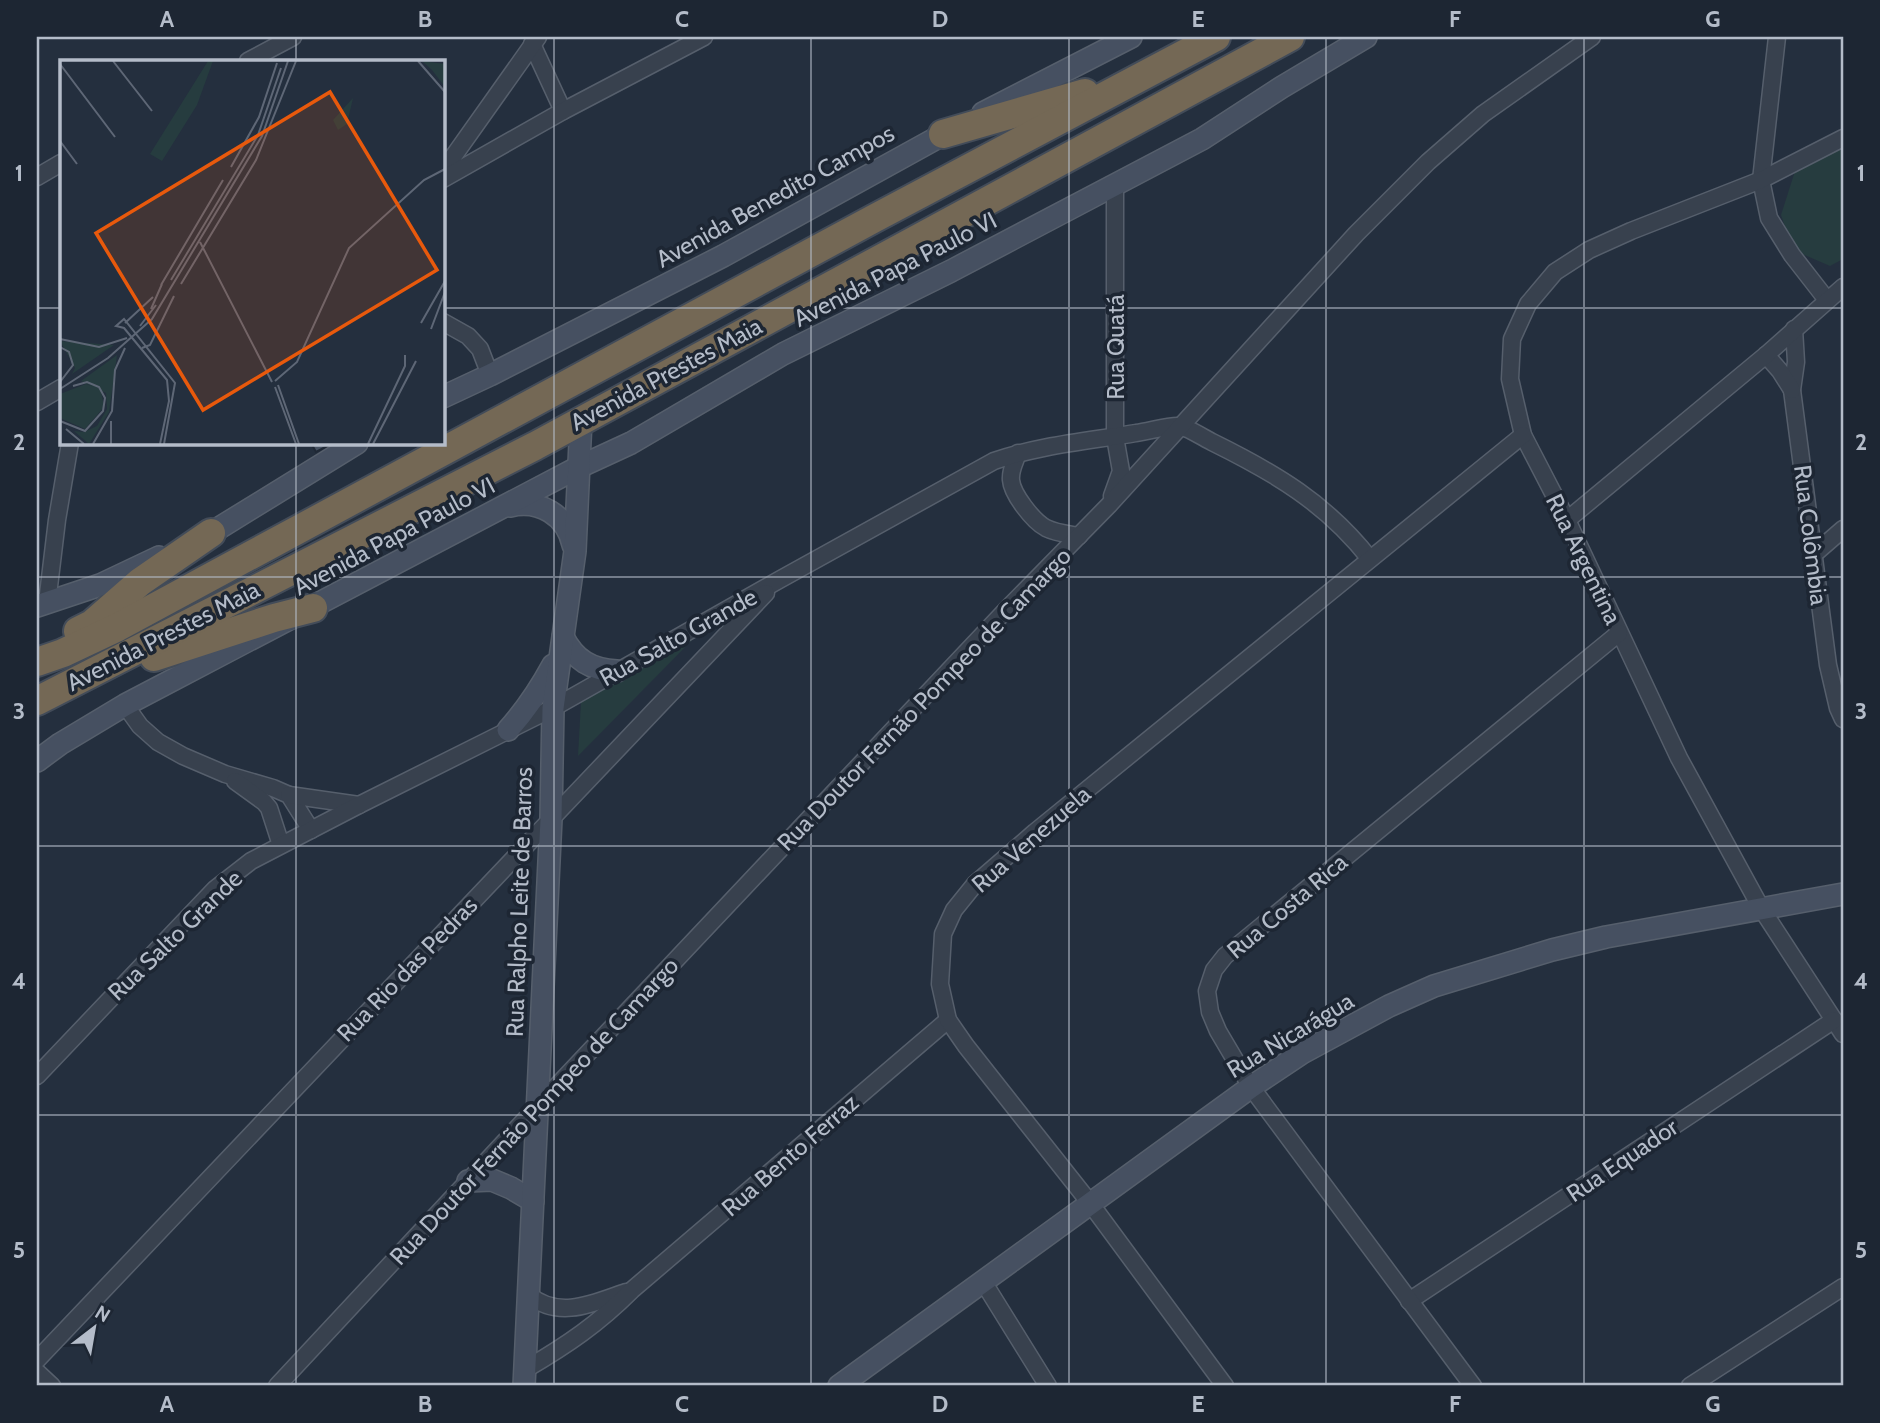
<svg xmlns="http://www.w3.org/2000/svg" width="1880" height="1423" font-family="Cabin,sans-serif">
  <rect width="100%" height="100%" fill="#242f3e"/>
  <g fill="#263c3f">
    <polygon points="1843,144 1843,259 1830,266 1793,250 1781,215 1795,171"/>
    <polygon points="698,634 578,756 581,702"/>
  </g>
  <polygon fill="#455162" stroke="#1f2835" stroke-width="2" points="311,443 333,443 316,452"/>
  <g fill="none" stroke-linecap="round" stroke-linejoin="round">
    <defs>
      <g id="street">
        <polyline points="1777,37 1761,180 1769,218 1792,255 1827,300"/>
        <polyline points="532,44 563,111"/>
        <polyline points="248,61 293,37"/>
        <polyline points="1843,138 1761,180 1631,231 1589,250 1555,272 1528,304 1512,339 1510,379 1523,435 1567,520 1679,758 1761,908 1843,1034"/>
        <polyline points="443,171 538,37"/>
        <polyline points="37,177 61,163"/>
        <polyline points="443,179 563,111 704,37"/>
        <polyline points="443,322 468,336 480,349 490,375"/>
        <polyline points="1794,329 1796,362 1792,390 1828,665 1838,708 1843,719"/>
        <polyline points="1766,355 1780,371 1792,390"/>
        <polyline points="37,402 61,388"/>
        <path d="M 1018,453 C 1015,462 1010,470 1011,480 C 1012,494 1033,521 1046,528 C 1056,533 1068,534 1079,536"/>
        <polyline points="1112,496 1121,471 1115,437 1115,186"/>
        <polyline points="1567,520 1766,355 1843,287"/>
        <polyline points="1813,555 1843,529"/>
        <polyline points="47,603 57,520 70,443"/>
        <polyline points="125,705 140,726 158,742 183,756 225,774 273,788 289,795 311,830"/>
        <polyline points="235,781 264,802 269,808 281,845"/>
        <polyline points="289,795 359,805"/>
        <path d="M 37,1076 L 215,889 L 251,861 L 359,805 L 553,708 L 779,580 L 994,461 C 1040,445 1089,441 1136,433 C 1147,432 1169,425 1179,426 C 1187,427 1204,438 1212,442 C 1275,473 1326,503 1370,559"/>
        <polyline points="984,1283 1048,1386"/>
        <path d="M 529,1295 C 559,1320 594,1303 626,1292"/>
        <polyline points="1409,1301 1834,1020"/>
        <polyline points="37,1360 766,593"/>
        <path d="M 526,1369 C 567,1345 598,1324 632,1290 L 948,1020"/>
        <polyline points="37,1372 52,1386"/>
        <polyline points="277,1386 536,1108 1006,610 1109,505 1356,234 1428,162 1483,114 1592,37"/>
        <polyline points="1225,1386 1090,1203 966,1046 948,1020 940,984 943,934 954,910 975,884 1035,832 1523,435"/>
        <polyline points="1473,1386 1251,1087 1218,1031 1210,1012 1207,991 1214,970 1225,956 1619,633"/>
        <polyline points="1690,1386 1843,1287"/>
      </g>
      <g id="secondary">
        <polyline points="983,113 1131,37"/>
        <polyline points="443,397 490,375 723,256 955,128"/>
        <path d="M 510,506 C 539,499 567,515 573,545"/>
        <polyline points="197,539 211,533 357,443"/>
        <polyline points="37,606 100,585 159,557"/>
        <path d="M 563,637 C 575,660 591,670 617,671"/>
        <path d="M 508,730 C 526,710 540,689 553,665"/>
        <polyline points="37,761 60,744 125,705 579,467 631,443 783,354 951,271 1202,139 1282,87 1366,37"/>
        <polyline points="468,1181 492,1180 511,1188 533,1201"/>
        <polyline points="524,1386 551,819 553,708 575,551 581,420"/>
        <polyline points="839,1386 1251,1087 1302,1053 1389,1006 1434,986 1552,950 1606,937 1843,894"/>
      </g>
      <g id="highway">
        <polyline points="943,134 1085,93"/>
        <polyline points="78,631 92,624 140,582 211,533"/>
        <polyline points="154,657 274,618 313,608"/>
        <polyline points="37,662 63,653 118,627 875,218 1216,37"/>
        <polyline points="37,701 535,446 1290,37"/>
      </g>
    </defs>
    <use href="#street" stroke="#565f6c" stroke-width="19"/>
    <use href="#secondary" stroke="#565f6c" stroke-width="24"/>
    <use href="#highway" stroke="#434c59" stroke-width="32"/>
    <use href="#street" stroke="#38414e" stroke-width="16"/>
    <use href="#secondary" stroke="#465061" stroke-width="21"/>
    <use href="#highway" stroke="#746855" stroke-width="28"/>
  </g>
  <path fill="none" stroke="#b4bcc9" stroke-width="2" stroke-opacity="0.55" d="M 296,37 L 296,61M 554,37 L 554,1386M 811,37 L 811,1386M 1069,37 L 1069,1386M 1326,37 L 1326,1386M 1584,37 L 1584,1386M 37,308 L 61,308M 443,308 L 1843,308M 296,443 L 296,1386M 37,577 L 1843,577M 37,846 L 1843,846M 37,1115 L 1843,1115"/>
  <g text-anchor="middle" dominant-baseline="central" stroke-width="7" stroke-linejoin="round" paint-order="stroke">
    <g font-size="24" fill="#b4bcc9" stroke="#1d2633">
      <text transform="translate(775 196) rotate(-29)">Avenida Benedito Campos</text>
      <text transform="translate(895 269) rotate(-27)">Avenida Papa Paulo VI</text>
      <text transform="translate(1115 347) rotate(-90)">Rua Quatá</text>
      <text transform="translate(666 374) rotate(-28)">Avenida Prestes Maia</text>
      <text transform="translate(1811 535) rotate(83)">Rua Colômbia</text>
      <text transform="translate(394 536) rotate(-28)">Avenida Papa Paulo VI</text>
      <text transform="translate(1584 559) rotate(64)">Rua Argentina</text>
      <text transform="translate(163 636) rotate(-27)">Avenida Prestes Maia</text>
      <text transform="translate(678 637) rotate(-29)">Rua Salto Grande</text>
      <text transform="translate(924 699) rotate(-46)">Rua Doutor Fernão Pompeo de Camargo</text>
      <text transform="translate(1031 839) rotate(-41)">Rua Venezuela</text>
      <text transform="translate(519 902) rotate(-88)">Rua Ralpho Leite de Barros</text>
      <text transform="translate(1287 906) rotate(-40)">Rua Costa Rica</text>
      <text transform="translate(175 935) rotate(-44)">Rua Salto Grande</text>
      <text transform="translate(407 969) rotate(-46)">Rua Rio das Pedras</text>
      <text transform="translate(1290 1035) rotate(-31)">Rua Nicarágua</text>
      <text transform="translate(534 1111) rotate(-47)">Rua Doutor Fernão Pompeo de Camargo</text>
      <text transform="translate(790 1155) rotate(-41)">Rua Bento Ferraz</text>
      <text transform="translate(1622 1160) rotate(-34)">Rua Equador</text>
    </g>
  </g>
  <g transform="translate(60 60)">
    <rect width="385" height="385" fill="#242f3e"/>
    <path d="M 148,1 L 153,1 L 137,45 L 102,101 L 90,94 ZM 362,1 L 385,4 L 385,27 L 372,10 ZM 293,38 L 287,64 L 278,70 L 273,60 ZM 0,281 L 54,285 L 12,314 L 15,308 ZM 57,295 L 49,352 L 29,384 L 14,371 L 24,372 L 37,366 L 47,349 L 46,333 L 21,321 ZM 26,324 L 41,330 L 44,347 L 25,369 L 0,358 L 0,334 Z" fill="#263c3f"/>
    <path fill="none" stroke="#5e6776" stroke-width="2" d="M 53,1 L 92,51M 358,1 L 385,32M 0,4 L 55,77M 0,81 L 17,104M 171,107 L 199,57 L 217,3M 140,182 L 212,322M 111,220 L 198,75 L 221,8M 121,224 L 196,100 L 236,1M 101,225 L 163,120M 91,249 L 102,224M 65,263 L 93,237M 361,263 L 385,221M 80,266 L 96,245M 371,269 L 385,232M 0,279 L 39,287 L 67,278M 0,287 L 9,292 L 13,305 L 0,322M 82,288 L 90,285 L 114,236M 215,321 L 237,302 L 289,188 L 364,120 L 385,109M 218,325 L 239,384M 215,327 L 236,384M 0,329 L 48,298 L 92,259 L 202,76 L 228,1M 0,361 L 25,371 L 43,351 L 45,338 L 39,327 L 27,322 L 13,326M 51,361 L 51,384M 6,369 L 24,384M 33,384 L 52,351 L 55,310 L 65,288M 100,384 L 109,341 L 107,320 L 64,268 L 56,266 L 64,259 L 115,323 L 104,384M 308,384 L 345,306 L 345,295M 313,384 L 356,301"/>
    <path fill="#e8590c" fill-opacity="0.15" stroke="#e8590c" stroke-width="3.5" d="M 270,32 L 377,210 L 143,350 L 36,173 Z"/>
    <rect width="385" height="385" fill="none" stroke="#b4bcc9" stroke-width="3.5"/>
  </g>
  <rect width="1880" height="1423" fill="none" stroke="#1d2633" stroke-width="77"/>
  <g transform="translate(94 1328) rotate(31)" stroke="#1d2633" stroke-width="5" paint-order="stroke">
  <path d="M0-5L12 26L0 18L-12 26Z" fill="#b4bcc9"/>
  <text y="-10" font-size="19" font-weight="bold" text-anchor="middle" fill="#b4bcc9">N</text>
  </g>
  <rect x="38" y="38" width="1804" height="1346" fill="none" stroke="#b4bcc9" stroke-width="2.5"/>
  <g font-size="23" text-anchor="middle" font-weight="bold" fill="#b4bcc9">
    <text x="167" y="27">A</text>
    <text x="425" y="27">B</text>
    <text x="682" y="27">C</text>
    <text x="940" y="27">D</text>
    <text x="1198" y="27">E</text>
    <text x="1455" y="27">F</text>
    <text x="1713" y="27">G</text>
    <text x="19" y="181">1</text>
    <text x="1861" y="181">1</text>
    <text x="19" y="450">2</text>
    <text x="1861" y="450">2</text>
    <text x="19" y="719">3</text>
    <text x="1861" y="719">3</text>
    <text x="19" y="989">4</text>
    <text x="1861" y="989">4</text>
    <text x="19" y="1258">5</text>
    <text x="1861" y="1258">5</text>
    <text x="167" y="1412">A</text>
    <text x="425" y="1412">B</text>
    <text x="682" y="1412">C</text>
    <text x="940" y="1412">D</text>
    <text x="1198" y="1412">E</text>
    <text x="1455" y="1412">F</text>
    <text x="1713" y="1412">G</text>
  </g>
</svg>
